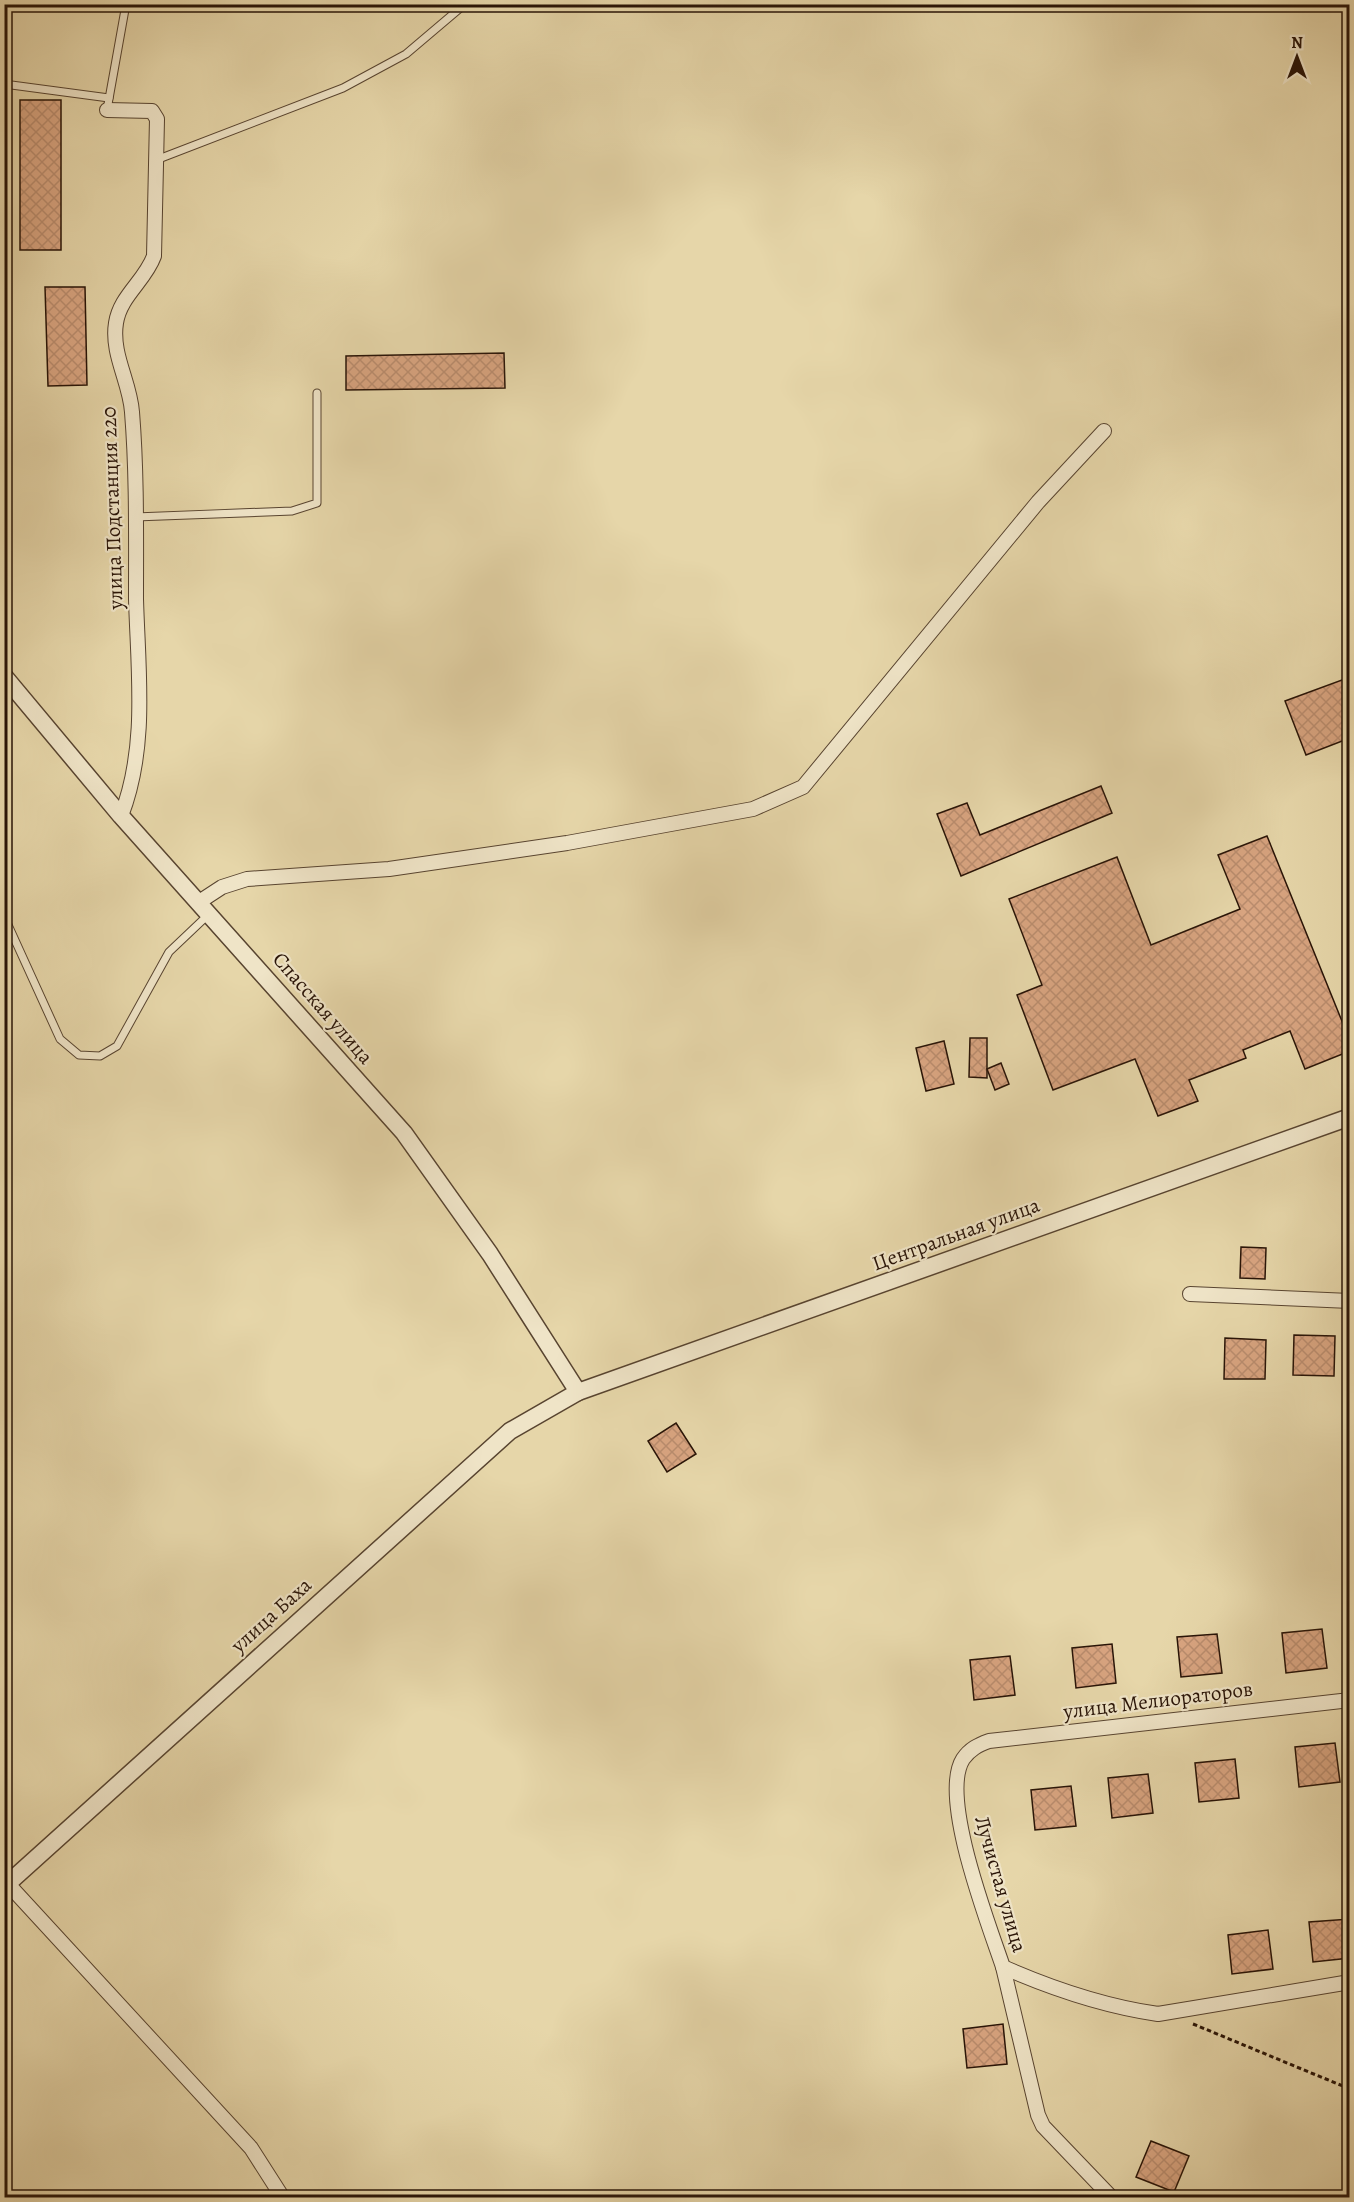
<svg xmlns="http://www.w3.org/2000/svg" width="1354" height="2202" font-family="Alegreya,serif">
  <defs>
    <pattern id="building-cross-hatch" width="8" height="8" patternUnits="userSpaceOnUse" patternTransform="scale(1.5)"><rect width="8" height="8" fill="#d8a480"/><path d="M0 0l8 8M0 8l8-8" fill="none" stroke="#b98c6d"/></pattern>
  </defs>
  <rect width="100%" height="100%" fill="#e6d6a9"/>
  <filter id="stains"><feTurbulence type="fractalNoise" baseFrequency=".00333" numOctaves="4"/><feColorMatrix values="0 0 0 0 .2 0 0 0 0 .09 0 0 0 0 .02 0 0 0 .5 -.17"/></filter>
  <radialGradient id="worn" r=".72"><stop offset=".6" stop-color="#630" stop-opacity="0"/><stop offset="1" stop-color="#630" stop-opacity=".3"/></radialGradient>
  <g fill="url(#building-cross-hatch)" stroke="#291407" stroke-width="1.5">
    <rect x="20" y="100" width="41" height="150"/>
    <polygon points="45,287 85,287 87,385 48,386"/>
    <polygon points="504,353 505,388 346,390 346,356"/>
    <polygon points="1350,677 1350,738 1306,755 1285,701"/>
    <polygon points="1101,786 1112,813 961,876 937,814 967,803 980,835"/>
    <polygon points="1267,836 1350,1041 1350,1051 1305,1069 1290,1031 1243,1050 1246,1058 1189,1080 1198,1101 1158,1116 1135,1059 1053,1090 1017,995 1042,985 1009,899 1117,857 1151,945 1240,909 1218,855"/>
    <polygon points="970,1038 987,1038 987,1078 969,1077"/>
    <polygon points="944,1041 954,1084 926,1091 916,1048"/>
    <polygon points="1001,1063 1009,1084 995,1090 987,1069"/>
    <polygon points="1241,1247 1266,1248 1265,1279 1240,1278"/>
    <polygon points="1294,1335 1335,1336 1334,1376 1293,1375"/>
    <polygon points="1225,1338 1266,1340 1265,1379 1224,1379"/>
    <polygon points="676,1423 696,1454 667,1472 648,1441"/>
    <polygon points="1322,1629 1327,1668 1286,1673 1282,1633"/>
    <polygon points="1217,1634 1222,1673 1181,1677 1177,1637"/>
    <polygon points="1112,1644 1116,1683 1076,1688 1072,1648"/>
    <polygon points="1010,1656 1015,1695 974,1700 970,1660"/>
    <polygon points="1335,1743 1340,1782 1299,1787 1295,1747"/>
    <polygon points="1235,1759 1239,1798 1199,1802 1195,1763"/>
    <polygon points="1148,1774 1153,1813 1112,1818 1108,1778"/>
    <polygon points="1071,1786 1076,1826 1035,1830 1031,1790"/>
    <polygon points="1350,1919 1350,1958 1313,1962 1309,1922"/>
    <polygon points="1268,1930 1273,1969 1232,1974 1228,1935"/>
    <polygon points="1003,2024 1007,2064 967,2068 963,2029"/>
    <polygon points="1151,2141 1189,2156 1174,2192 1136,2177"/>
  </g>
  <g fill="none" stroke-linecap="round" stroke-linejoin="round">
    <defs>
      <g id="service">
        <polyline points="4,84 109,98"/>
        <polyline points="107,110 126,4"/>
        <polyline points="156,160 343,88 406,54 465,4"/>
        <polyline points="135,517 292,511 317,503 317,393"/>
        <polyline points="4,916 60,1039 79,1055 100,1056 117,1046 169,952 208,915"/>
      </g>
      <g id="minor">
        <path d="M 107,110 L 152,111 L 157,119 L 154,256 C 145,281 120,296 116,323 C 111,354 130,382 132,412 C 137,474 136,537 136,599 C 138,671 148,747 121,816"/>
        <polyline points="199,902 222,887 247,879 389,869 567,843 753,809 803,787 1038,502 1104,431"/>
        <polyline points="1190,1294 1350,1301"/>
        <path d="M 1350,1700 L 989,1741 C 978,1745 970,1749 963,1759 C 939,1797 989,1925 1003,1967 C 1053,1989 1103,2006 1158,2014 L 1350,1982"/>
        <polyline points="8,1884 251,2148 283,2198"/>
        <polyline points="1003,1967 1038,2115 1043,2126 1112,2198"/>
      </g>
      <g id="tertiary">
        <polyline points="4,676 121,816 404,1133 490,1254 578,1392"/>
        <polyline points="4,1887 510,1431 578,1392 1350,1117"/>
      </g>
    </defs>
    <use href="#service" stroke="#584430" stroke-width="9"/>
    <use href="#minor" stroke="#584430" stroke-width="16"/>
    <use href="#tertiary" stroke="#584430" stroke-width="19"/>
    <polyline stroke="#291407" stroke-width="3" stroke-dasharray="4.5 3" stroke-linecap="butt" points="1193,2024 1350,2089"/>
    <use href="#service" stroke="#efe4c7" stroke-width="7"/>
    <use href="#minor" stroke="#efe4c7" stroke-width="14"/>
    <use href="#tertiary" stroke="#efe4c7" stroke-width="16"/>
  </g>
  <g text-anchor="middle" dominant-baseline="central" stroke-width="4.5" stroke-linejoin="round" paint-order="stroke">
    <g font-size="21" fill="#291407" stroke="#efe4c7">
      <text transform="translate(112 508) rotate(-92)">улица Подстанция 220</text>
      <text transform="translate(323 1008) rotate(49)">Спасская улица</text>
      <text transform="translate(956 1234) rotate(-20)">Центральная улица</text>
      <text transform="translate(271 1615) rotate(-42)">улица Баха</text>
      <text transform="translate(1158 1700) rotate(-7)">улица Мелиораторов</text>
      <text transform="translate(1001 1884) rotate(74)">Лучистая улица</text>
    </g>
  </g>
  <rect width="1354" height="2202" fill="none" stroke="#e6d6a9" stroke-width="24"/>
  <rect x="6" y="6" width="1342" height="2190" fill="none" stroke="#291407" stroke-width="3"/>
  <rect x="12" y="12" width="1330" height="2178" fill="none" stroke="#291407" stroke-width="1.5"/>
  <g transform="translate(1297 57)" stroke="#efe4c7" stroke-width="4.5" paint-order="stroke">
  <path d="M0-4.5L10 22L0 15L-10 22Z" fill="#291407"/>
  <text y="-9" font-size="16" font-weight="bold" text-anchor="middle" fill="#291407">N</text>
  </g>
  <rect width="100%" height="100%" filter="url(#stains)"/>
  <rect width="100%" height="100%" fill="url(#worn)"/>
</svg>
